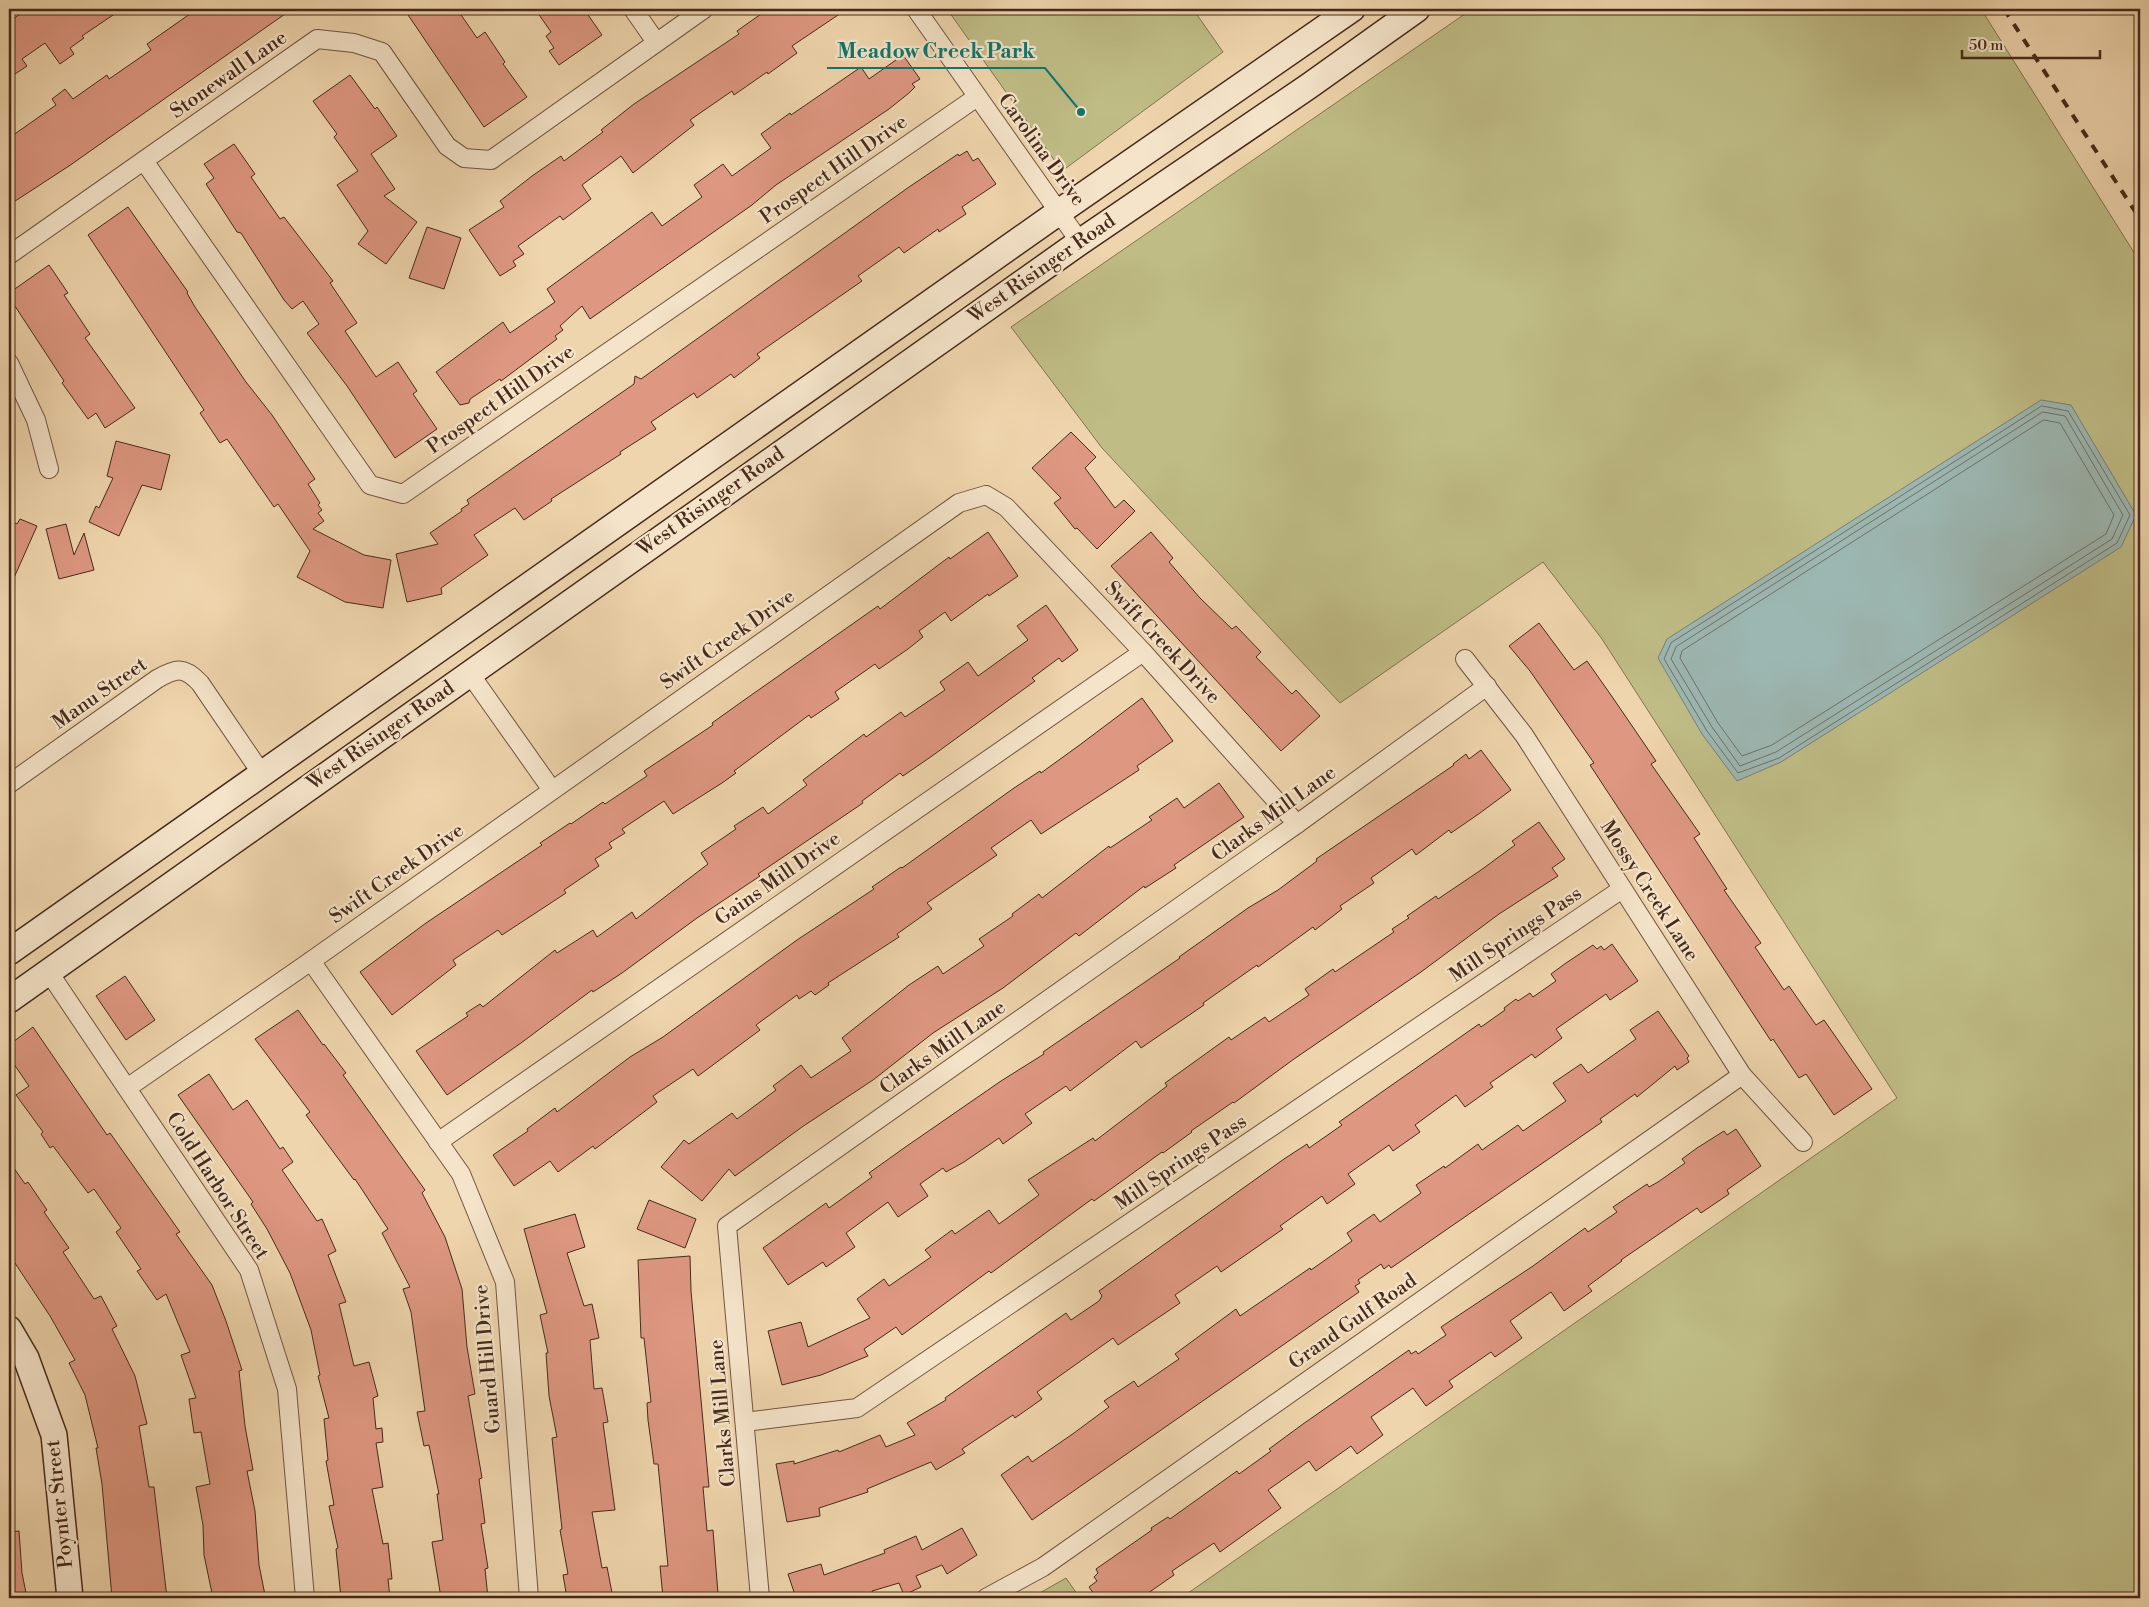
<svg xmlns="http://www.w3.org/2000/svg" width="2149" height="1607" font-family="'Libre Bodoni',serif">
  <rect width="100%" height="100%" fill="#efd5ad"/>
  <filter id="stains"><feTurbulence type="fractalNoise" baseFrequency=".004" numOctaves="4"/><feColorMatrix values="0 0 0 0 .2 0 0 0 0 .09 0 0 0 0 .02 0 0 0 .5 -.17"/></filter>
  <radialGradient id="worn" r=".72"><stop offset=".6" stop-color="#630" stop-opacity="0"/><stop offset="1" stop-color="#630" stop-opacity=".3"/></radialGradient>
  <g fill="#bfbc85" stroke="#827350">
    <polygon points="947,9 1193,9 1223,52 1062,171"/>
    <polygon points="1472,9 1981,9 2140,262 2140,1598 1181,1598 1897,1098 1602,639 1543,562 1340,703 1102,448 1011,327"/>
    <polygon points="1066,1578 1080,1598 1031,1598"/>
  </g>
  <polygon fill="#9cb7b2" stroke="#7a7f76" points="2041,400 2071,405 2136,515 2121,547 1781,762 1737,781 1702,734 1658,658 1667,639"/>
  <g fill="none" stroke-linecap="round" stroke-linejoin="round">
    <g stroke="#717066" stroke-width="1">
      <polygon points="2042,406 2068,411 2130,515 2117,543 1779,758 1738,773 1707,731 1664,659 1671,643"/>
      <polygon points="2043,412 2065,416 2123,515 2112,539 1776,752 1740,766 1712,727 1671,659 1676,647"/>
      <polygon points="2044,420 2060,423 2114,515 2106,534 1772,745 1742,756 1718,723 1680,658 1682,651"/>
    </g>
  </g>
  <g fill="#de9781" stroke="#462a1b">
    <polygon points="27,9 122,9 82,36 84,38 70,48 74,54 60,64 45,43 22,59 27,66 9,78 9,22"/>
    <polygon points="197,9 292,9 69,166 9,205 9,138 56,105 52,99 65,89 73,99 107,75 109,79 151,50 147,44"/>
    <polygon points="404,9 457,9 477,38 485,32 505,62 503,64 527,97 484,127"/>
    <polygon points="535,9 584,9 602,35 559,65 549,51 554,48 546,36 551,32"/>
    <polygon points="768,9 847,9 792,46 797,53 768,74 767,72 734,95 732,91 690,120 694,125 633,173 621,156 582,185 591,199 563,220 560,216 518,246 524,254 513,261 516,266 500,276 469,230 504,207 500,201 532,176 561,156 564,161 603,132 601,130 634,104 739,34 737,31"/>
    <polygon points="903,55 920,79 912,84 915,87 909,93 889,109 776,185 752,205 590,319 582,306 560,326 563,330 555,336 557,339 501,381 500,379 470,399 469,403 460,405 436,372 503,322 510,333 555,302 547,289 652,212 662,226 702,197 694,185 723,164 732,176 771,148 761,134 790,113 791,115 861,67 869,79"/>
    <polygon points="350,75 375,109 377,107 397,136 371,154 395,189 384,196 417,222 386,264 358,244 368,231 337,185 358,171 334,137 337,134 313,101"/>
    <polygon points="234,144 255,174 251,177 280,219 284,217 333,281 330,283 357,323 345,331 376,377 398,362 417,391 413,394 437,429 395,458 347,386 307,333 319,324 303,301 292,309 284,300 241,233 237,232 206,184 214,178 204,164"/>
    <polygon points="967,151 973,161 978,158 996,184 962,207 966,214 939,232 938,229 904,253 899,247 858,276 862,281 757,354 760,358 734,378 731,374 697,398 694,393 651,422 656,429 620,452 621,454 551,499 552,501 524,520 515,508 474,535 488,555 441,588 442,594 407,602 396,554 438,544 430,533 462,511 461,509 469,504 467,500 634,384 635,376 641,379 909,187 958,154 959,156"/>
    <polygon points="128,207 188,292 187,293 195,307 246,382 272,415 315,479 308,484 320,503 318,505 322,510 318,513 324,521 313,529 364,555 391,560 383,608 345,602 297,577 310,551 278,504 274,507 227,439 220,443 200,413 204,410 88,235"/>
    <polygon points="427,227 461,238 444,289 409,278"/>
    <polygon points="49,265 68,293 64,295 90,334 85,338 135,408 105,428 96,413 88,419 62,383 64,381 9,297 9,293"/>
    <polygon points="1071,432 1096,457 1085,468 1115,508 1124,500 1135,511 1097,549 1077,528 1075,529 1054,503 1061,498 1032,468"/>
    <polygon points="116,441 170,455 161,490 142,485 119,536 89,522 96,506 99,508 113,478 107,476"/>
    <polygon points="20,519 37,526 9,589 9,520 17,524"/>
    <polygon points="66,524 74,555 84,533 94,570 59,579 46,529"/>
    <polygon points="988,532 1018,576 989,596 988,594 951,621 945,612 919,631 923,637 908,649 879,669 875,664 835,692 839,699 811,718 809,715 734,771 736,773 722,783 673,814 664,801 622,829 625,833 609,843 612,848 595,859 599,866 564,890 566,893 502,935 498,930 453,960 456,965 392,1015 360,972 426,923 542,845 540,843 570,823 571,824 603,802 605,804 647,776 644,771 713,725 712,723 740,703 878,606 880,609 949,557 950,559"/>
    <polygon points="1151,532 1173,558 1169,562 1200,598 1232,629 1236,626 1261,652 1256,657 1292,694 1296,690 1320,716 1281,751 1111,566"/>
    <polygon points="1046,605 1078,650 1062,662 1059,658 1032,678 1035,681 932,756 903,776 900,773 862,801 863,803 758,874 760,876 697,918 622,973 593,992 592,990 521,1043 447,1095 416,1051 468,1016 466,1013 480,1004 483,1007 555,950 557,953 593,930 597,937 632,912 636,919 708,864 701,853 736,829 734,826 763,807 768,814 807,785 803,780 864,734 866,737 901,712 905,717 945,690 940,682 968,662 978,676 1028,640 1017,626"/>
    <polygon points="1539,623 1574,670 1587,661 1613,698 1656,761 1651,764 1700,834 1694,838 1727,889 1724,890 1761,943 1755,947 1784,990 1789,986 1816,1025 1824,1020 1872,1089 1834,1115 1806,1074 1799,1078 1773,1039 1771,1041 1590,765 1594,763 1530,671 1509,646"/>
    <polygon points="1142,698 1173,741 1137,766 1139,770 1041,834 1031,820 991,848 997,855 927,903 932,909 897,934 899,937 828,983 829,985 815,995 811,991 799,999 797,995 756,1025 760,1030 698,1076 693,1069 653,1096 657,1102 595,1149 593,1146 558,1172 550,1161 514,1186 493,1155 528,1131 527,1129 555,1108 557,1112 630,1057 663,1037 797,940 874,889 872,887 901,867 902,868 1014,788 1040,771 1041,773 1081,744"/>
    <polygon points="1481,750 1511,790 1480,813 1451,833 1449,830 1416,855 1412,849 1371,878 1374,883 1340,906 1342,909 1315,930 1313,927 1258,967 1257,965 1203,1003 1204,1005 1141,1048 1136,1041 1070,1091 1066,1086 1025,1114 1032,1123 1003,1144 999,1138 964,1162 946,1172 943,1168 920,1184 928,1196 898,1217 888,1202 846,1233 855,1247 826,1267 823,1262 788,1285 763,1248 826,1203 829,1208 872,1177 869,1173 904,1148 1001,1081 1044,1054 1043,1052 1180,958 1179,957 1248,908 1278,890 1317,861 1316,859 1454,765 1453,764 1466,754 1469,759"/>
    <polygon points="1219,783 1244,817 1174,865 1176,868 1145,888 1144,886 1079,936 1076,933 1003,988 933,1033 873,1080 802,1127 735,1176 729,1169 702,1201 661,1167 684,1140 689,1144 732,1113 737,1119 776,1090 773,1086 801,1065 811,1078 851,1051 842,1038 909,985 938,966 943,974 984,946 979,939 1013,916 1012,914 1039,894 1042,898 1109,846 1110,848 1152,820 1149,817 1177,798 1184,808"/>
    <polygon points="1539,822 1565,859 1552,868 1558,876 1499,914 1421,972 1294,1059 1234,1103 1233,1102 1191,1131 1192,1132 1163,1153 1162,1152 1122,1181 1094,1201 1092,1199 991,1273 989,1271 902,1335 896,1327 864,1349 868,1356 821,1375 782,1385 768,1331 801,1322 808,1347 870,1318 857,1299 884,1279 889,1286 931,1257 925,1250 952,1230 955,1234 989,1210 999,1224 1039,1195 1028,1180 1093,1138 1095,1141 1167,1086 1165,1083 1229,1037 1231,1040 1265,1017 1269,1022 1309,995 1305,989 1333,969 1335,972 1394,932 1392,929 1409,918 1407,916 1436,896 1438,899 1481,870 1515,845 1512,841"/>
    <polygon points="1612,944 1638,981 1610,1000 1606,994 1556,1029 1562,1038 1535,1058 1532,1054 1490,1083 1493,1087 1465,1107 1456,1095 1415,1125 1420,1132 1393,1151 1389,1145 1348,1174 1355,1184 1327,1204 1322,1196 1280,1226 1283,1229 1221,1272 1217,1266 1175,1295 1180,1303 1118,1345 1113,1338 1037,1392 1042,1399 1015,1418 1013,1415 962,1449 965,1453 936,1470 931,1462 867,1489 868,1492 819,1508 820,1516 787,1522 776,1464 794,1461 794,1464 838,1450 839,1452 880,1435 886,1447 915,1435 907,1423 946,1400 945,1398 1066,1313 1071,1320 1099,1301 1102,1296 1099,1291 1284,1159 1307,1144 1309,1148 1342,1125 1339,1122 1479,1024 1481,1027 1505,1010 1504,1008 1516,999 1518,1001 1530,993 1533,997 1556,981 1551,974 1566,963 1593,945 1597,949 1601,946 1604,950"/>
    <polygon points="125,976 155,1020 126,1040 96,996"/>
    <polygon points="298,1010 323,1045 324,1044 346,1073 343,1075 425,1190 422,1193 445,1237 462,1289 467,1347 475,1394 468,1396 482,1478 479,1479 485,1523 481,1524 488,1568 485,1569 488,1598 441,1598 432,1542 443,1540 437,1494 439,1494 429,1445 424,1446 417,1412 425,1411 411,1312 403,1289 410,1287 382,1233 388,1229 355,1179 354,1180 306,1115 310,1112 255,1039"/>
    <polygon points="1658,1011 1689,1056 1687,1058 1689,1062 1677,1070 1675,1066 1637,1097 1635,1094 1600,1119 1602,1122 1391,1268 1389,1265 1384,1269 1381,1264 1358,1280 1360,1283 1355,1286 1359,1292 1032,1520 1001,1475 1028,1456 1032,1462 1074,1433 1109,1407 1104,1401 1134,1381 1138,1387 1179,1359 1175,1354 1236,1309 1240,1316 1310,1268 1311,1270 1352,1241 1347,1233 1374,1214 1380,1222 1421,1193 1416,1185 1444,1166 1445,1168 1478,1144 1482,1150 1518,1125 1523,1131 1566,1101 1553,1083 1581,1064 1588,1073 1636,1039 1630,1030"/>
    <polygon points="33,1027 107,1135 110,1133 180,1232 176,1234 212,1285 226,1321 242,1370 239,1371 245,1426 253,1470 247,1471 255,1511 259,1565 265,1595 246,1598 213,1598 204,1555 203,1525 196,1487 210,1484 201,1432 194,1433 189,1399 196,1398 181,1355 190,1352 166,1294 157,1300 137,1271 141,1269 116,1232 121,1228 94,1189 88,1193 53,1146 50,1148 41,1134 43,1132 16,1095 29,1086 9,1057 9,1045"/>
    <polygon points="209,1074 233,1110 247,1100 280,1149 283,1147 293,1162 282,1170 317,1221 322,1219 336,1251 328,1255 346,1302 339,1304 354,1366 369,1362 378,1396 373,1398 376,1429 382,1428 383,1442 376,1443 383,1487 372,1489 383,1544 388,1543 392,1579 388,1579 390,1598 341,1598 336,1549 338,1548 329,1506 334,1505 326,1461 328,1460 324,1419 329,1418 318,1376 320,1375 311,1330 290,1273 267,1229 251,1204 253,1202 178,1095"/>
    <polygon points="1736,1129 1761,1166 1727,1190 1729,1194 1701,1213 1697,1208 1621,1260 1622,1261 1588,1286 1592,1291 1564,1311 1551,1292 1510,1321 1522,1338 1495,1357 1491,1352 1449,1381 1453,1387 1426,1406 1413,1388 1371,1417 1383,1435 1357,1454 1351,1446 1316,1471 1309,1461 1268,1490 1281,1508 1220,1552 1214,1543 1172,1571 1174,1575 1141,1598 1097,1598 1089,1587 1097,1581 1094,1577 1098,1573 1096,1569 1152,1530 1151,1528 1168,1517 1170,1519 1237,1471 1239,1474 1271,1451 1269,1449 1303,1424 1409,1350 1411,1354 1416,1351 1418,1354 1446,1335 1441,1327 1533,1266 1585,1228 1588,1232 1617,1212 1613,1207 1647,1184 1649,1187 1658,1182 1685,1163 1682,1159 1697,1148 1724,1131 1727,1135"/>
    <polygon points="9,1161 25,1184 28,1182 47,1210 44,1212 69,1248 63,1252 94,1299 101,1296 117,1326 112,1329 135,1376 147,1424 139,1426 149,1487 154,1487 167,1598 112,1598 102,1484 96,1448 98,1448 85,1395 69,1363 75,1360 50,1316 9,1254"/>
    <polygon points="649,1200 696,1219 685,1248 637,1229"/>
    <polygon points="575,1214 585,1247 567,1253 584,1306 592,1304 599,1338 590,1340 594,1389 602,1388 608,1422 603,1423 615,1510 592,1512 602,1568 607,1567 613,1598 567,1598 563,1575 568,1574 560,1530 562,1529 552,1438 557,1437 549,1396 546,1353 548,1353 540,1315 547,1313 524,1229"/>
    <polygon points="690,1256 691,1291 709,1487 703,1487 707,1531 713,1530 718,1594 663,1598 660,1566 668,1566 658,1464 654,1464 648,1420 647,1403 651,1402 644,1338 641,1338 638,1260"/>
    <polygon points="962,1528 977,1555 947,1574 942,1565 916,1576 921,1587 904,1595 899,1583 872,1591 875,1598 796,1598 788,1574 821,1564 824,1575 885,1553 884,1550 916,1536 922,1550"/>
    <polygon points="19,1531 22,1573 27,1598 9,1598 9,1532"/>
  </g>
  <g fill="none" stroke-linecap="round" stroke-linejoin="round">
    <defs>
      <g id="street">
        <polyline points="633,9 656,42"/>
        <polyline points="916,9 1080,242"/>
        <polyline points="144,161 370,485 403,494 977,97"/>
        <polyline points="9,255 317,39 354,43 382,52 447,146 464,158 491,160 704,9"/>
        <polyline points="9,363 36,420 49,469"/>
        <polyline points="1465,659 1524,735 1742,1075 1803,1142"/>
        <polyline points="470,674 552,790"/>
        <path d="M 9,784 L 157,679 C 176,668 184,666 200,683 L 262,774"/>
        <polyline points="311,961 461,1174 505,1282 529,1598"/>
        <polyline points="48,971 249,1270 287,1389 305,1598"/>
        <polyline points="127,1088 311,961 959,503 986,495 1006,507 1143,652 1297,824"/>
        <polyline points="438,1142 1143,652"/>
        <polyline points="745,1422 857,1408 1622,889"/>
        <polyline points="760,1598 727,1226 1297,824 1487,686"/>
        <polyline points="986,1598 1043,1567 1742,1075"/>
      </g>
      <g id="secondary">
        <polyline points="9,952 1059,212 1352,9"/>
        <polyline points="9,1000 1080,242 1309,86 1417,9"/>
        <polyline points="9,1329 26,1358 54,1435 70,1598"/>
      </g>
    </defs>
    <use href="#street" stroke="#705540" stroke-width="20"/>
    <use href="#secondary" stroke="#462a1b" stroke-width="28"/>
    <use href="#street" stroke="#f5e4ca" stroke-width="18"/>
    <use href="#secondary" stroke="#f5e4ca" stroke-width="25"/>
    <polyline stroke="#462a1b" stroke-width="4" stroke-dasharray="9 9" stroke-linecap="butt" points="2004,9 2140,219"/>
  </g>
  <g text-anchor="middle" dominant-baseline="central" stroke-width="4.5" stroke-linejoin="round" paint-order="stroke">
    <g font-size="20" fill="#462a1b" stroke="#f5e4ca">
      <text transform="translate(229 75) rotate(-35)">Stonewall Lane</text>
      <text transform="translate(1041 150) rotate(54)">Carolina Drive</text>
      <text transform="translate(834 170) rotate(-35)">Prospect Hill Drive</text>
      <text transform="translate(1042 269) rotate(-35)">West Risinger Road</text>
      <text transform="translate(501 400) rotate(-35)">Prospect Hill Drive</text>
      <text transform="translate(711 502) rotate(-35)">West Risinger Road</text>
      <text transform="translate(728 640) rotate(-35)">Swift Creek Drive</text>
      <text transform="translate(1162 643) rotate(47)">Swift Creek Drive</text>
      <text transform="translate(100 694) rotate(-35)">Manu Street</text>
      <text transform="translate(381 736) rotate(-35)">West Risinger Road</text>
      <text transform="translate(1274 814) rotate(-36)">Clarks Mill Lane</text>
      <text transform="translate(397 874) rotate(-35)">Swift Creek Drive</text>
      <text transform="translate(778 879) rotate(-35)">Gains Mill Drive</text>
      <text transform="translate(1649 891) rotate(57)">Mossy Creek Lane</text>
      <text transform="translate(1516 935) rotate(-34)">Mill Springs Pass</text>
      <text transform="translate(943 1048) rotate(-35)">Clarks Mill Lane</text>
      <text transform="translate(1181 1163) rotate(-34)">Mill Springs Pass</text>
      <text transform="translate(217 1186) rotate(57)">Cold Harbor Street</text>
      <text transform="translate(1353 1322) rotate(-35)">Grand Gulf Road</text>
      <text transform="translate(488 1359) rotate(-95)">Guard Hill Drive</text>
      <text transform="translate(723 1413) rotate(-95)">Clarks Mill Lane</text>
      <text transform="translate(60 1504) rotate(-96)">Poynter Street</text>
    </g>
  </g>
  <path fill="none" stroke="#0f766e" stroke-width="2" d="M1081 112L1045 68H827"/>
  <circle fill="#0f766e" stroke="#f5e4ca" stroke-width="2" cx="1081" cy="112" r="5"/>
  <g font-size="21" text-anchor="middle" font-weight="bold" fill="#0f766e" stroke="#f5e4ca" stroke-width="4.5" stroke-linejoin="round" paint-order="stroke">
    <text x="936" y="58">Meadow Creek Park</text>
  </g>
  <rect width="2149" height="1607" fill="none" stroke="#efd5ad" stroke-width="30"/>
  <rect x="10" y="10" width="2129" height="1587" fill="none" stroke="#462a1b" stroke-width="2.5"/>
  <rect x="15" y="15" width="2119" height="1577" fill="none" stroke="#462a1b"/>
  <path d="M1962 50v8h138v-8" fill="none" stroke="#462a1b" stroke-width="2.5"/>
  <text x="1969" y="50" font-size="15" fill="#462a1b" stroke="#f5e4ca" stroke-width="4" paint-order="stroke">50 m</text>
  <rect width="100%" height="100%" filter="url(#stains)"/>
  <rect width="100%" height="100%" fill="url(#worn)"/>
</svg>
